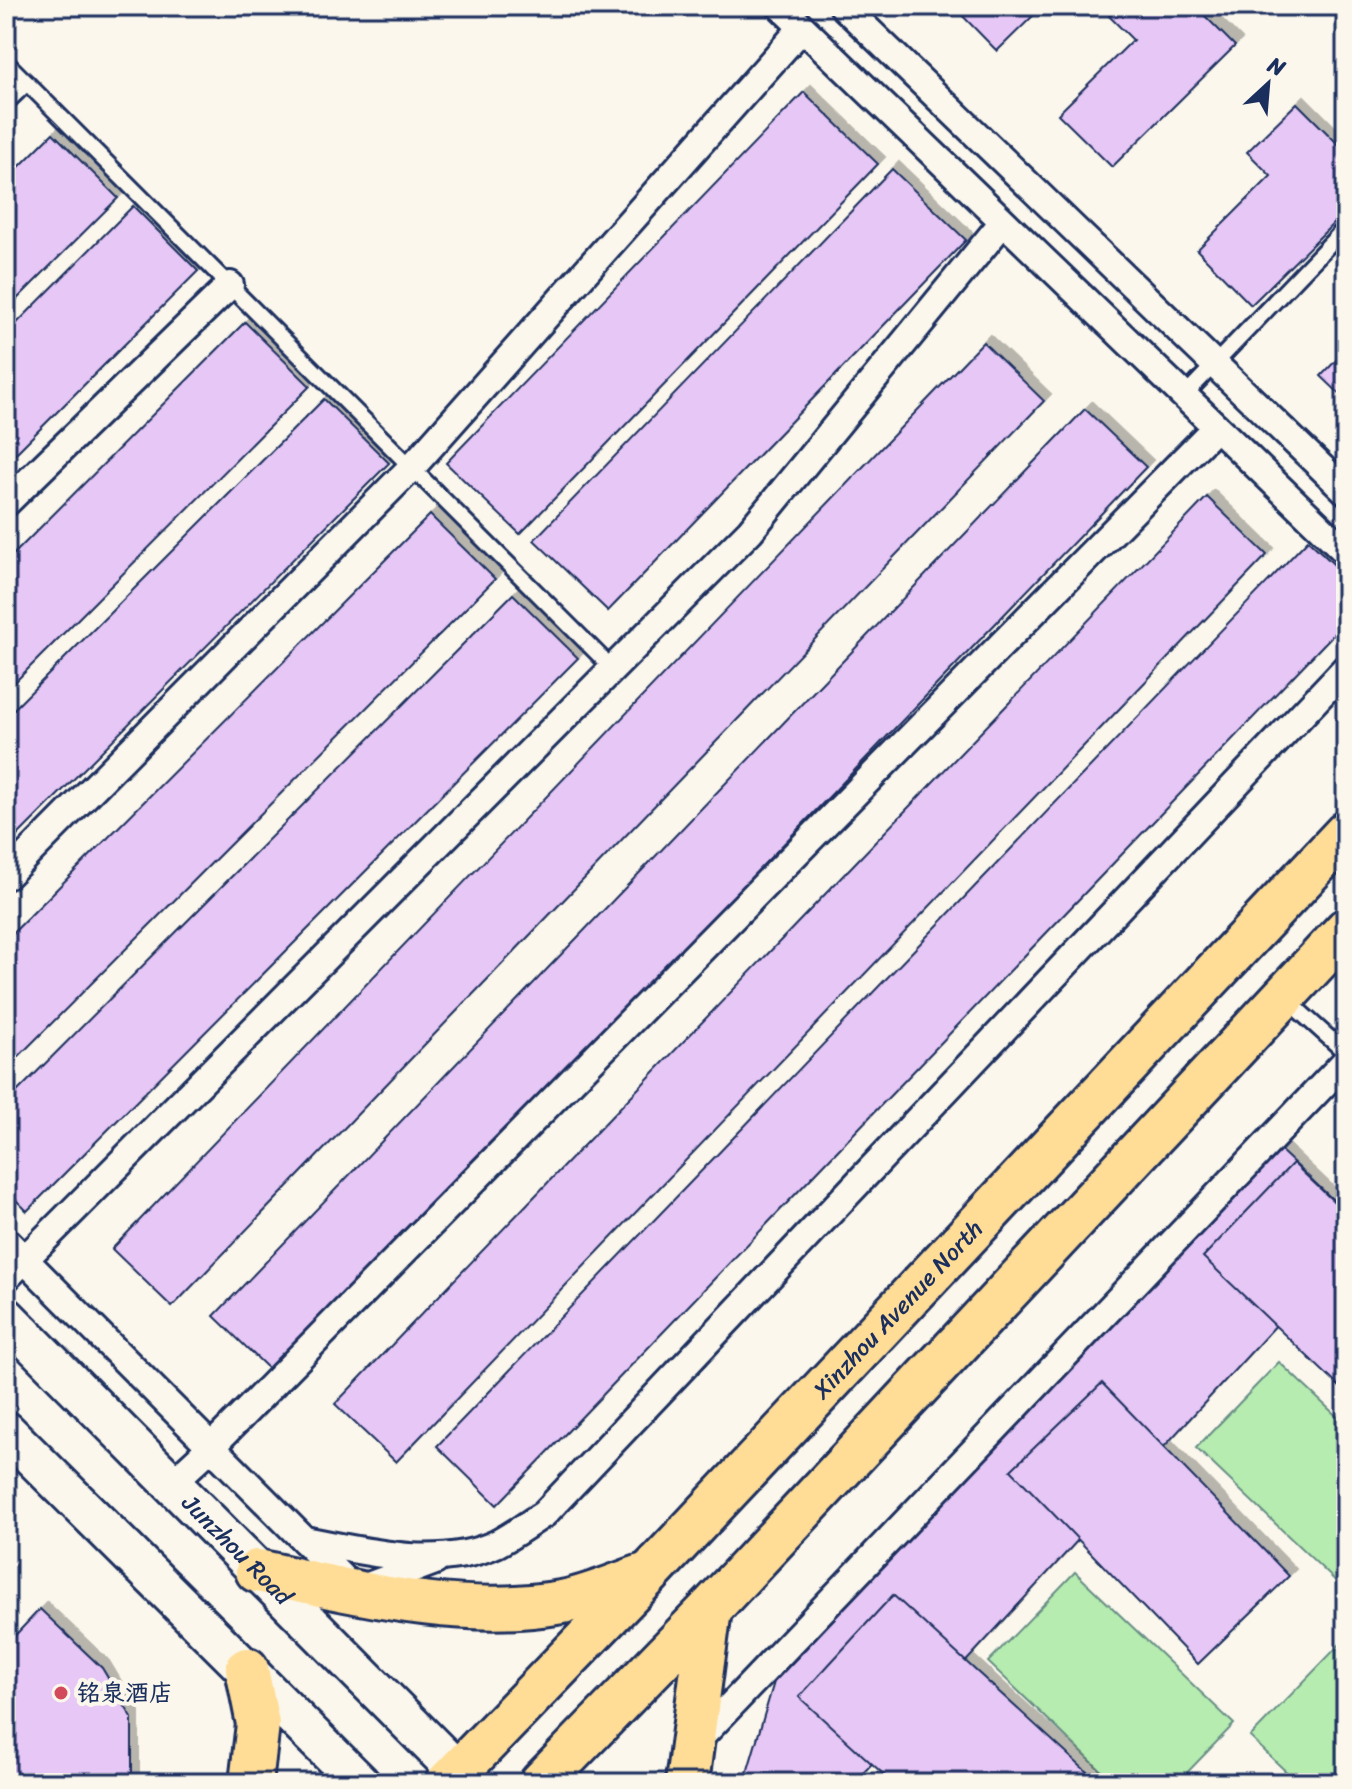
<svg xmlns="http://www.w3.org/2000/svg" width="1352" height="1789" font-family="Sriracha,'LXGW WenKai TC',sans-serif">
  <defs>
    <filter id="shadow"><feDropShadow dx="7" dy="-7" stdDeviation="0" flood-color="#0004"/></filter>
  </defs>
  <rect width="100%" height="100%" fill="#fbf7ec"/>
  <filter id="ink" filterUnits="userSpaceOnUse"><feTurbulence type="fractalNoise" baseFrequency=".0125" numOctaves="2"/><feDisplacementMap in="SourceGraphic" scale="16" xChannelSelector="R" yChannelSelector="G"/><feConvolveMatrix kernelMatrix="1 2 1 2 8 2 1 2 1" color-interpolation-filters="sRGB"/></filter>
  <g filter="url(#ink)">
    <g fill="#b6ecaf" stroke="#688e86" stroke-width="2">
      <polygon points="1279,1362 1346,1425 1346,1591 1196,1448"/>
      <polygon points="1075,1572 1234,1724 1177,1783 1114,1783 988,1662"/>
      <polygon points="1346,1638 1346,1783 1298,1783 1250,1737"/>
    </g>
    <g fill="#e6c7f5" stroke="#1b2f5e" stroke-width="2" filter="url(#shadow)">
      <polygon points="953,6 1043,6 997,51"/>
      <polygon points="1119,6 1195,6 1235,46 1112,167 1058,114 1133,40 1109,16"/>
      <polygon points="804,92 878,164 520,534 446,463"/>
      <polygon points="1297,103 1346,152 1346,211 1251,305 1197,250 1271,176 1247,152"/>
      <polygon points="53,133 118,198 6,310 6,180"/>
      <polygon points="892,169 966,240 608,611 534,540"/>
      <polygon points="133,206 198,271 6,463 6,334"/>
      <polygon points="245,322 310,386 6,691 6,562"/>
      <polygon points="983,342 1044,401 172,1307 112,1249"/>
      <polygon points="1346,350 1346,400 1321,376"/>
      <polygon points="324,399 389,463 6,847 6,717"/>
      <polygon points="1085,409 1146,467 274,1374 214,1316"/>
      <polygon points="1207,497 1267,555 396,1462 335,1404"/>
      <polygon points="430,515 495,579 6,1069 6,940"/>
      <polygon points="1308,540 1346,576 1346,621 497,1505 437,1446"/>
      <polygon points="513,594 578,658 27,1211 6,1190 6,1103"/>
      <polygon points="1278,1148 1346,1212 1346,1361 1290,1310 854,1783 744,1783 774,1682"/>
      <polygon points="1293,1163 1346,1213 1346,1393 1203,1257"/>
      <polygon points="1102,1383 1289,1576 1198,1664 1011,1470"/>
      <polygon points="893,1595 1099,1783 893,1783 799,1697"/>
      <polygon points="40,1609 102,1668 132,1718 132,1783 6,1783 6,1645"/>
    </g>
    <g fill="none" stroke-linecap="round" stroke-linejoin="round">
      <defs>
        <g id="service">
          <polyline points="6,62 613,669"/>
          <polyline points="6,103 27,83"/>
          <polyline points="1184,396 1346,227"/>
          <polyline points="1287,1000 1346,1053"/>
        </g>
        <g id="minor">
          <polyline points="780,6 1346,552"/>
          <polyline points="843,6 1346,491"/>
          <polyline points="6,503 230,285"/>
          <polyline points="6,876 412,467 802,28"/>
          <polyline points="6,1241 355,1591 435,1561"/>
          <polyline points="6,1278 750,531 1003,222"/>
          <polyline points="171,1484 211,1447 1216,427"/>
          <path d="M 304,1540 C 364,1551 437,1571 496,1544 C 512,1536 528,1524 544,1514 L 1346,668"/>
          <polyline points="693,1745 1346,1061"/>
        </g>
        <g id="secondary">
          <path id="s1" d="M 6,1317 L 469,1783"/>
          <polyline points="6,1431 360,1783"/>
        </g>
        <g id="primary">
          <path d="M 257,1571 C 356,1592 460,1620 562,1602 C 590,1597 618,1584 645,1575"/>
          <polyline points="247,1669 258,1724 251,1783"/>
          <path id="s2" d="M 447,1783 L 649,1574 L 1346,833"/>
          <polyline points="541,1783 710,1609 1346,930"/>
          <polyline points="687,1783 710,1609"/>
        </g>
      </defs>
      <use href="#service" stroke="#1b2f5e" stroke-width="20"/>
      <use href="#minor" stroke="#1b2f5e" stroke-width="32"/>
      <use href="#secondary" stroke="#1b2f5e" stroke-width="44"/>
      <use href="#primary" stroke="#1b2f5e" stroke-width="48"/>
      <use href="#service" stroke="#fbf7ec" stroke-width="14"/>
      <use href="#minor" stroke="#fbf7ec" stroke-width="26"/>
      <use href="#secondary" stroke="#fbf7ec" stroke-width="38"/>
      <use href="#primary" stroke="#ffdd96" stroke-width="42"/>
    </g>
  </g>
  <circle fill="#d1495b" stroke="#fbf7ec" stroke-width="3" cx="61" cy="1693" r="8"/>
  <g text-anchor="middle" dominant-baseline="central" stroke-width="8" stroke-linejoin="round" paint-order="stroke">
    <g font-size="24" fill="#1b2f5e" stroke="#fbf7ec">
      <text stroke="none"><textPath href="#s2" startOffset="654">Xinzhou Avenue North</textPath></text>
      <text stroke="none"><textPath href="#s1" startOffset="328">Junzhou Road</textPath></text>
    </g>
    <g font-size="24" font-weight="bold" fill="#1b2f5e" stroke="#fbf7ec" text-anchor="start">
      <text x="77" y="1693">铭泉酒店</text>
    </g>
  </g>
  <rect width="1352" height="1789" fill="none" stroke="#fbf7ec" stroke-width="32"/>
  <rect x="16" y="16" width="1320" height="1757" fill="none" stroke="#1b2f5e" stroke-width="3" filter="url(#ink)"/>
  <g transform="translate(1268 84) rotate(26)" stroke="#fbf7ec" stroke-width="6" paint-order="stroke">
  <path d="M0-6L14 30L0 20L-14 30Z" fill="#1b2f5e"/>
  <text y="-12" font-size="22" font-weight="bold" text-anchor="middle" fill="#1b2f5e">N</text>
  </g>
</svg>
